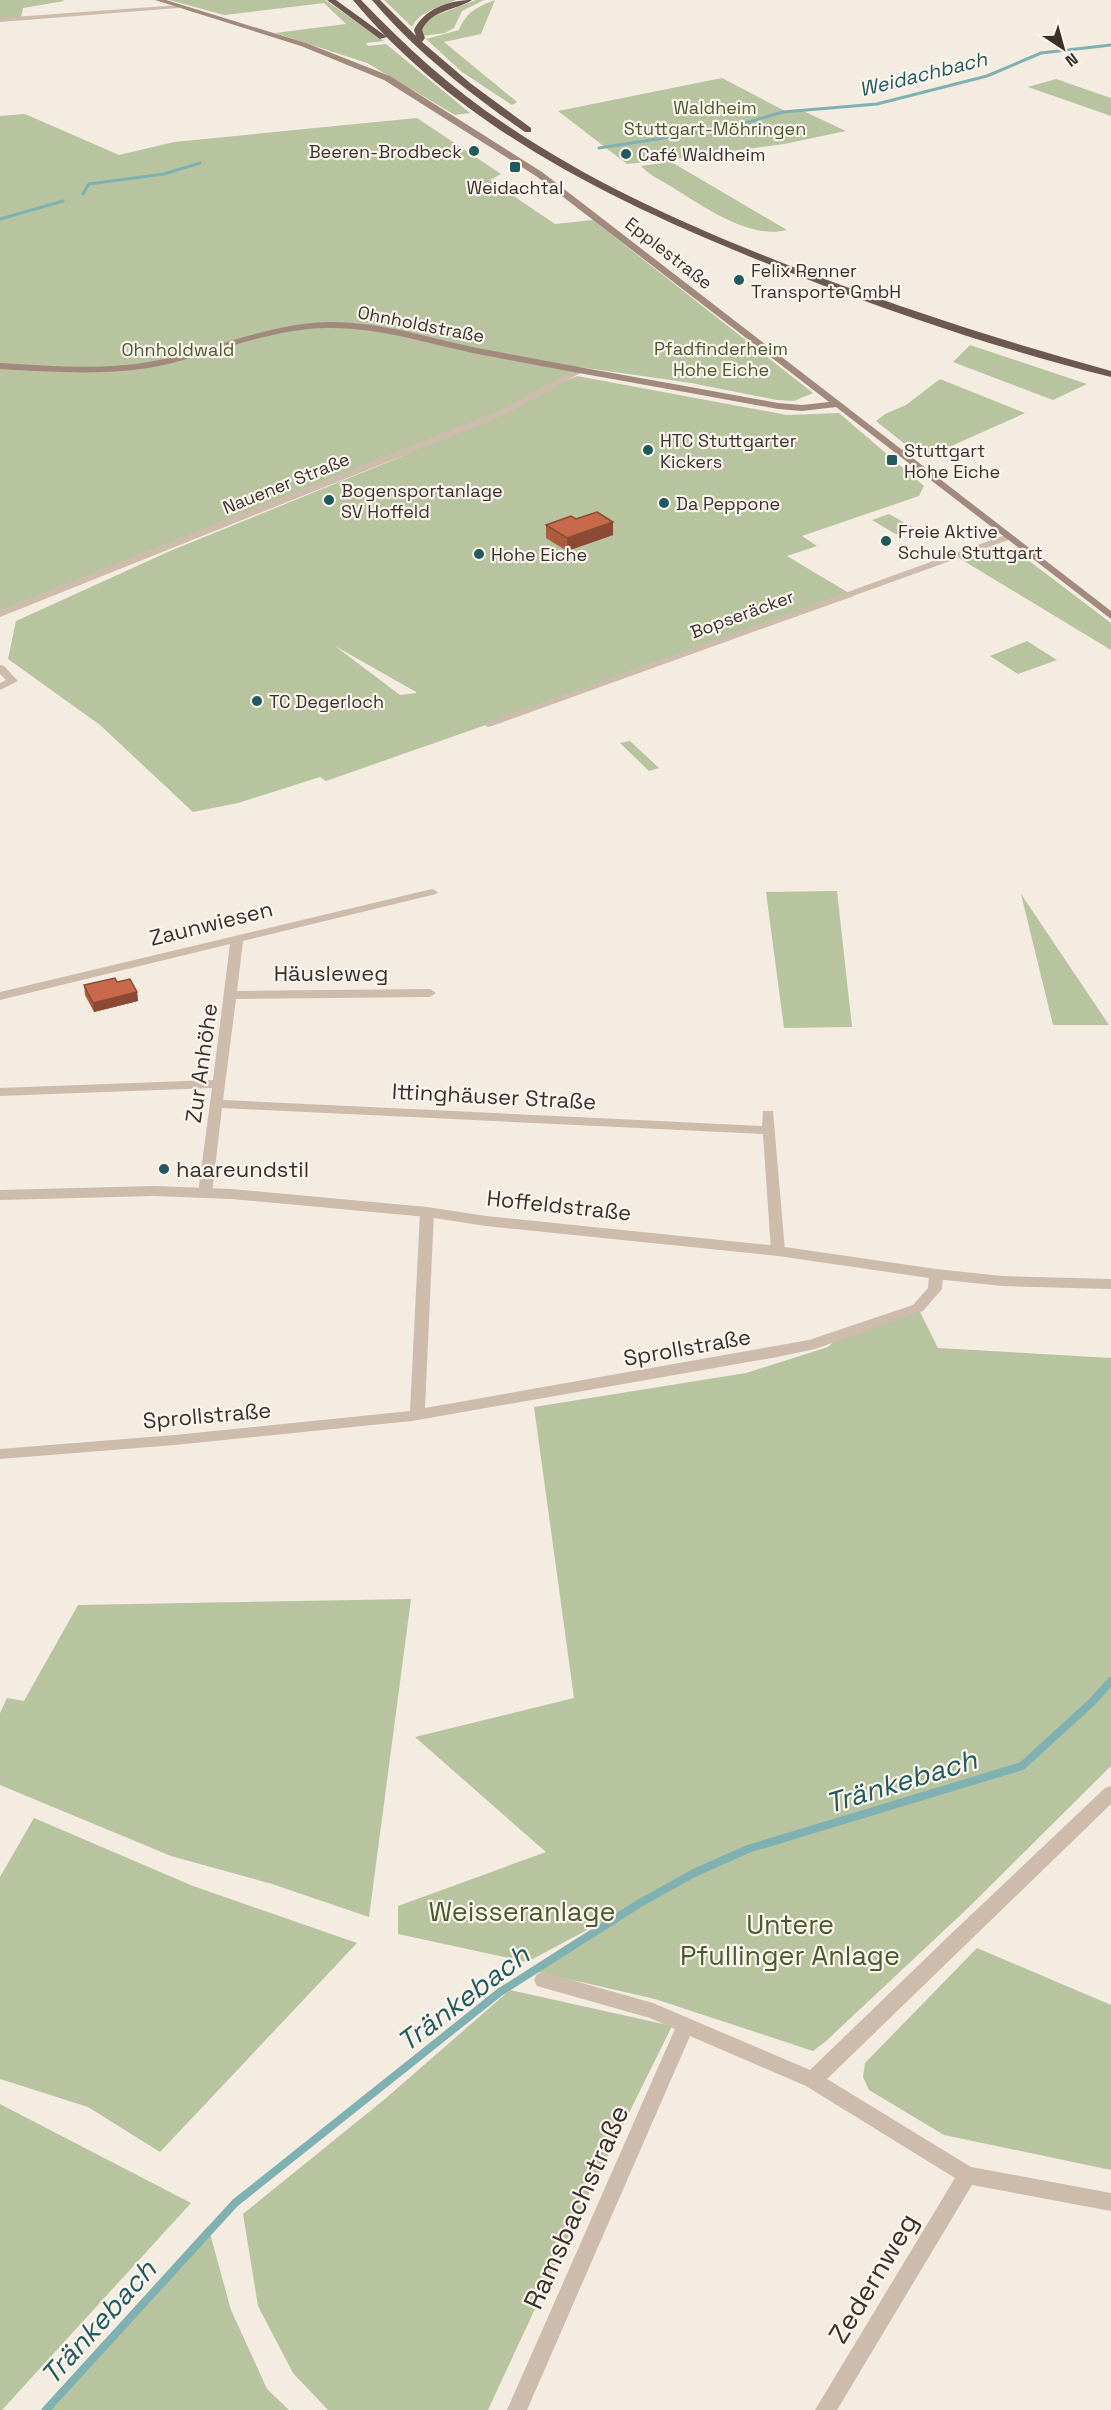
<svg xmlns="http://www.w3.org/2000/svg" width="1111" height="2410" font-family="'Space Grotesk',sans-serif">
  <rect width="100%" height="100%" fill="#f4ebe1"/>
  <g fill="#b8c4a0" fill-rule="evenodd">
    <polygon points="0,0 62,0 64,1 23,8 21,17 0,19"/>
    <polygon points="169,0 325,0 384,41 366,43 368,46 386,44 470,113 455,115 367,63 275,33 346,24 324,3 224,15"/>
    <path d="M 384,0 L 456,0 C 441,7 419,11 412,27 Z"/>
    <polygon points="476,0 484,0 462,11 454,28 445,33 422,36 421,27 429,18"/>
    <path d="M 495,0 L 481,34 L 444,42 L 517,102 L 512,105 L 462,72 L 426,39 L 459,30 C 466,12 477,7 495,0 Z"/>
    <path d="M 722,78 L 785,111 L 799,109 L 846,131 L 784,144 L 668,160 L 787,230 C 749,240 703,206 672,187 C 662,181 649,175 641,166 L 662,163 L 660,161 L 627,164 L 558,111 Z"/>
    <polygon points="1056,79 1111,98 1111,116 1028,87"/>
    <path d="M 25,114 L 119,155 L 174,142 L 417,118 L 501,174 L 490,180 L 555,224 L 593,220 L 813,393 L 794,401 L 777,400 L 691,383 L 579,367 L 531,396 L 577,376 L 787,415 L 839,413 L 924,486 L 919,496 L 802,536 L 817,546 L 787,556 L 854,596 L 326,781 L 320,777 L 238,803 L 193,812 L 100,725 L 8,659 L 16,621 L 170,551 L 398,458 L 473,423 L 0,611 L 0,116 ZM 335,646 L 416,692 L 416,693 L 400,695 Z"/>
    <polygon points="970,345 1087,384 1053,400 953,362"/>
    <polygon points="940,379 1025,413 931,455 920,450 911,449 876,421 885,414 906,405"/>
    <polygon points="889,514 916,529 899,536 872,520"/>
    <polygon points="992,547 1020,554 1111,623 1111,650 959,558"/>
    <polygon points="1027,641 1057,660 1018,674 990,656"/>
    <polygon points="630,741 659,768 649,771 620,743"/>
    <polygon points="837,891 852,1027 784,1028 766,892"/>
    <polygon points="1021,894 1109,1025 1053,1025"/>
    <polygon points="918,1308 938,1348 1111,1358 1111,1766 968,1908 825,2042 813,2051 655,1999 533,1971 619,1916 617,1914 527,1962 398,1934 398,1906 546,1852 415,1737 574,1698 534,1407 746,1373 828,1347 838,1337"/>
    <polygon points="411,1599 369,1917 272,1884 171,1856 0,1785 0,1713 7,1698 24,1701 78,1605"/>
    <polygon points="34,1818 193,1886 357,1943 160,2152 88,2107 0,2079 0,1877"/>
    <polygon points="977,1948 1111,2005 1111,2170 944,2135 869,2090 863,2077 865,2063"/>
    <polygon points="510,1990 672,2026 579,2214 488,2410 328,2410 293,2373 258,2306 243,2214 385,2099"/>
    <polygon points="0,2104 191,2203 2,2410 0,2410"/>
    <polygon points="208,2226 231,2310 267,2389 289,2410 41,2410"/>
  </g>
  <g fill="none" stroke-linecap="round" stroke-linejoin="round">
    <g stroke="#7fb0b2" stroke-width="3">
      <polyline points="599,148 728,128 783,112 877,104 987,76 1041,53 1111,45"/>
      <polyline points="83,194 89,184 164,174 200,163"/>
      <polyline points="0,219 63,201"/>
    </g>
    <polyline stroke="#7fb0b2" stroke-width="8" points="46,2410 235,2203 500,1992 640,1903 694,1873 748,1849 1022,1766 1092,1702 1111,1681"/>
    <g fill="#cdbbac" fill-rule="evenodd">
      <polygon points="180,5 178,8 0,22 0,18"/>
      <polygon points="579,367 583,370 582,372 507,414 0,617 0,610 501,410"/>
      <polygon points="1008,534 1013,537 1011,539 492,726 488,727 483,724"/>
      <polygon points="0,665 4,666 18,681 0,690 0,683 6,680 0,674"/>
      <polygon points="432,889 438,892 436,894 243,941 237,991 430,989 436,993 430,997 236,999 223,1100 762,1126 763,1111 773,1111 785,1251 783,1254 778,1256 771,1251 763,1134 222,1108 212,1193 205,1197 198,1193 212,1088 0,1096 0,1088 213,1080 230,944 0,1000 0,992"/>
      <polygon points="427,1208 434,1212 425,1408 809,1340 913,1305 928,1288 929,1274 936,1269 943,1274 942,1289 923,1311 815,1349 777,1357 412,1421 175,1445 0,1459 0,1449 175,1435 410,1411 420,1212"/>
      <polygon points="1111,1786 1111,1804 827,2079 971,2167 1111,2193 1111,2211 972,2185 837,2410 815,2410 955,2178 806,2086 690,2036 527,2410 507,2410 675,2029 650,2018 537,1986 534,1980 537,1974 543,1972 653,2003 810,2070 954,1931 1105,1788"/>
    </g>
    <polygon fill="#cdbbac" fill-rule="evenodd" points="154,1186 232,1189 427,1207 486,1216 778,1246 936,1269 1002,1276 1111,1279 1111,1289 1002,1286 936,1279 778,1256 486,1226 427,1217 232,1199 154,1196 0,1200 0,1190"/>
    <path fill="#a18a7d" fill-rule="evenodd" d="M 155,0 L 166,0 L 306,43 L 390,76 L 542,172 L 1111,611 L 1111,619 L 836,407 L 802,411 L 778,409 C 680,391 581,374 483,355 C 432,345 380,327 327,328 C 268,329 215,354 159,366 C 107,376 53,372 0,369 L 0,363 C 53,366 107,371 159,360 C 215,349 268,324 327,322 C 380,321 432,339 483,349 C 581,368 680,385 778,403 L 802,405 L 829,402 L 536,176 L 384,80 L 301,46 Z"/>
    <g fill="#6c584f" fill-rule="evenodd">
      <polygon points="327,0 336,0 387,37 380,39"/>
      <path d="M 353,0 L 361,0 C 405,46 452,89 505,124 C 590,182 684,224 780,262 C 888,304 999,340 1111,371 L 1111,377 C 1007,351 904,317 804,278 C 641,215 468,138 353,0 Z"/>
      <path d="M 372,0 L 380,0 L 416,36 L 414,30 C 424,9 449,0 472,0 C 455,11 432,9 422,30 L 425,38 L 422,42 L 470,83 L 531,128 L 531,132 L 525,132 C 469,93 415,51 372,0 Z"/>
    </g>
  </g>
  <g fill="#ac5a40">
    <polygon points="576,519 613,535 567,551 546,538 546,525"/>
    <polygon points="117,982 137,992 138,1001 94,1012 85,995 84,985"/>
  </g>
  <g fill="#8c4a34">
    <polygon points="613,522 613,535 567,551 567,538"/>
    <polygon points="137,992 138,1001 94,1012 93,1003"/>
  </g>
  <g fill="#c8694b" stroke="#8c4a34" stroke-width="1.5">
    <polygon points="597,512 613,522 567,538 546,525 571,516 576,519"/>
    <polygon points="115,978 117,982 130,979 137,992 93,1003 84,985"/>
  </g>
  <g fill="#1f5a5e" stroke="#fbf5ee" stroke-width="2">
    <circle cx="474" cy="151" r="6"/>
    <circle cx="626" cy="154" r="6"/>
    <rect x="509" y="161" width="12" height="12" rx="3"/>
    <circle cx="739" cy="280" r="6"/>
    <circle cx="648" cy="450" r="6"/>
    <rect x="886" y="454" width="12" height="12" rx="3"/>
    <circle cx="329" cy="500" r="6"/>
    <circle cx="664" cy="503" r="6"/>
    <circle cx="886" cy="541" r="6"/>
    <circle cx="479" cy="554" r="6"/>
    <circle cx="257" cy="701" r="6"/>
    <circle cx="164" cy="1169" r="6"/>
  </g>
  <g text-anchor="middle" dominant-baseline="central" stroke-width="4.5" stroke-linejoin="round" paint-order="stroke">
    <g font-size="18" fill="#4a5a2e" stroke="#fbf5ee">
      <text x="715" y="107">Waldheim<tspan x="715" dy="21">Stuttgart-Möhringen</tspan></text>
      <text x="721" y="348">Pfadfinderheim<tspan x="721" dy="21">Hohe Eiche</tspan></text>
      <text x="178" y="349">Ohnholdwald</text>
    </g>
    <g font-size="18" fill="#3b302b" stroke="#fbf5ee" text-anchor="start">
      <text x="462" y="151" text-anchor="end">Beeren-Brodbeck</text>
      <text x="638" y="154">Café Waldheim</text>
      <text x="515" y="187" text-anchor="middle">Weidachtal</text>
      <text x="751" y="270">Felix Renner<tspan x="751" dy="21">Transporte GmbH</tspan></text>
      <text x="660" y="440">HTC Stuttgarter<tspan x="660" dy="21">Kickers</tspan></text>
      <text x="904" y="450">Stuttgart<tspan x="904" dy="21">Hohe Eiche</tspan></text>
      <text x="341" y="490">Bogensportanlage<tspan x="341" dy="21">SV Hoffeld</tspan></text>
      <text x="676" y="503">Da Peppone</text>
      <text x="898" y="531">Freie Aktive<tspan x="898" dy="21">Schule Stuttgart</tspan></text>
      <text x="491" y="554">Hohe Eiche</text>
      <text x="269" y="701">TC Degerloch</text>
    </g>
    <g font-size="18" fill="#3b302b" stroke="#fbf5ee">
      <text transform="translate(669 253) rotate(38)">Epplestraße</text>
      <text transform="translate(421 324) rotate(11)">Ohnholdstraße</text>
      <text transform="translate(286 483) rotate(-22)">Nauener Straße</text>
      <text transform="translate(742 614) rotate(-20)">Bopseräcker</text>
    </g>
    <g font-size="20" font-style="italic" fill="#1f5a5e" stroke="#fbf5ee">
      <text transform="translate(923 74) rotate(-14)">Weidachbach</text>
    </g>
    <g font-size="22" fill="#3b302b" stroke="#fbf5ee">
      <text transform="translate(211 923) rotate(-14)">Zaunwiesen</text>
      <text x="331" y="973">Häusleweg</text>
      <text transform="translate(201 1063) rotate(-82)">Zur Anhöhe</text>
      <text transform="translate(494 1096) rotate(3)">Ittinghäuser Straße</text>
      <text transform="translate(559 1205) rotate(6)">Hoffeldstraße</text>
      <text transform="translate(687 1347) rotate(-10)">Sprollstraße</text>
      <text transform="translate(207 1415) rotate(-5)">Sprollstraße</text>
    </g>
    <g font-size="22" fill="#3b302b" stroke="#fbf5ee" text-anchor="start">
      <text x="176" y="1169">haareundstil</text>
    </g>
    <g font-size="27" fill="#4a5a2e" stroke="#fbf5ee">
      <text x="522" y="1911">Weisseranlage</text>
      <text x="790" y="1924">Untere<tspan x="790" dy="31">Pfullinger Anlage</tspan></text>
    </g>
    <g font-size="27" fill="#3b302b" stroke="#fbf5ee">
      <text transform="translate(576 2207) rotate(-66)">Ramsbachstraße</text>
      <text transform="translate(873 2278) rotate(-59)">Zedernweg</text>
    </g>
    <g font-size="28" font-style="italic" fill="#1f5a5e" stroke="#fbf5ee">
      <text transform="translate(901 1781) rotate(-17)">Tränkebach</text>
      <text transform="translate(463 1998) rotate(-37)">Tränkebach</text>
      <text transform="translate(98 2322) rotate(-48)">Tränkebach</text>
    </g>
  </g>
  <g transform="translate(1063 48) rotate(144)" stroke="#fbf5ee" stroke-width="4.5" paint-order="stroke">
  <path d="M0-4.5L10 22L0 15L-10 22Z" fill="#3b302b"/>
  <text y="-9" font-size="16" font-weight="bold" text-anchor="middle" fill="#3b302b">N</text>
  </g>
</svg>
